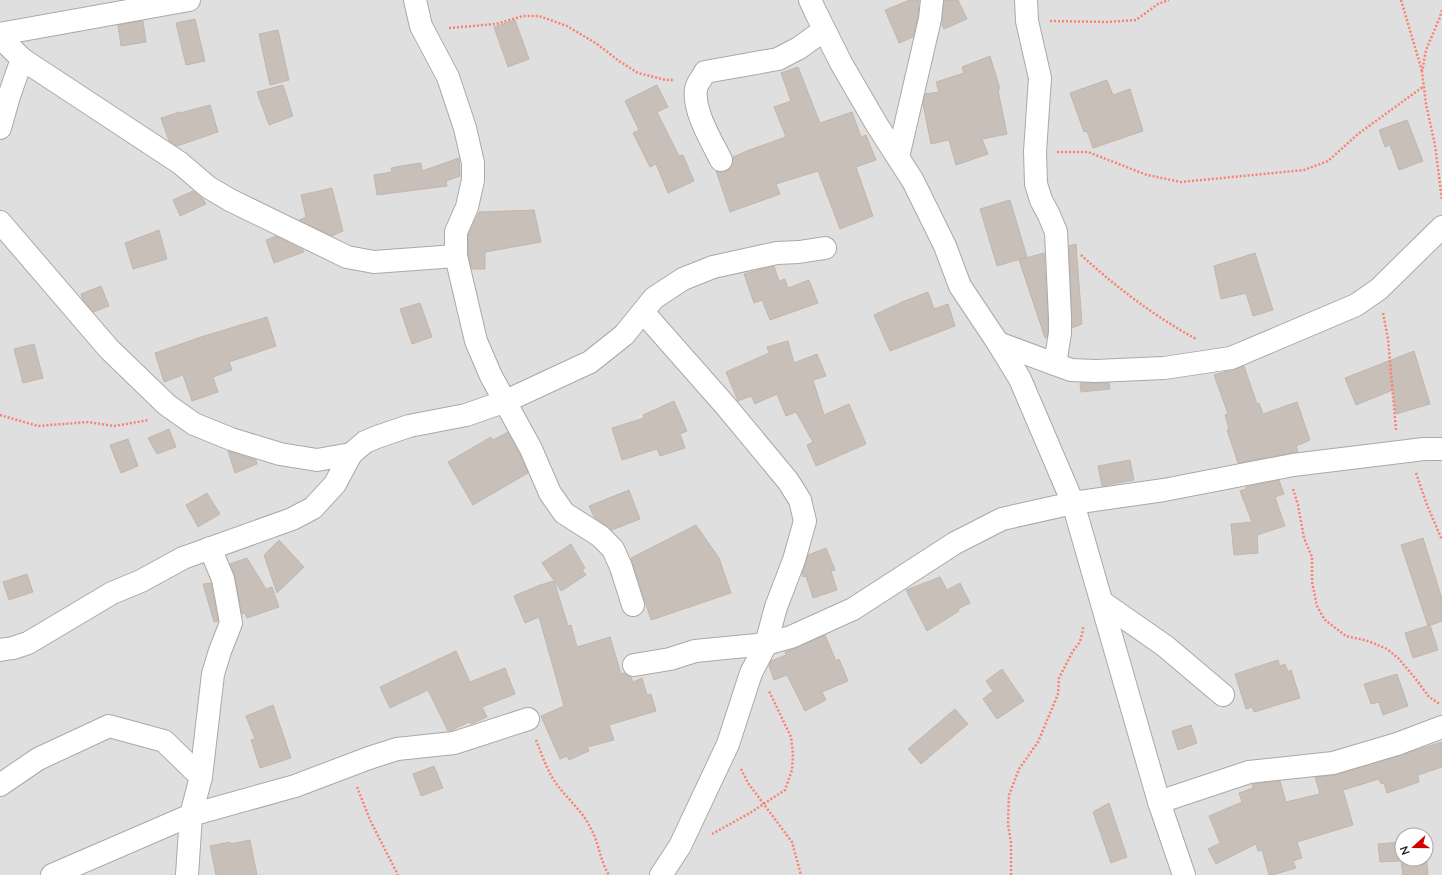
<svg xmlns="http://www.w3.org/2000/svg" width="1442" height="875" font-family="Lato,sans-serif">
  <rect width="100%" height="100%" fill="#f2efe9"/>
  <path fill="#e0dfdf" fill-rule="evenodd" d="M 0,0 L 1442,0 L 1442,875 L 0,875 ZM 1402,835 L 1426,835 L 1426,859 L 1402,859 Z"/>
  <g fill="#c7bfb8" stroke="#c4b6ab">
    <polygon points="910,0 919,0 918,17 913,37 899,43 885,10"/>
    <polygon points="944,0 958,0 967,19 944,29 942,25"/>
    <polygon points="195,19 205,61 186,65 176,23"/>
    <polygon points="515,20 529,59 508,67 494,27"/>
    <polygon points="143,21 146,42 121,46 118,25"/>
    <polygon points="278,30 289,80 270,85 259,34"/>
    <polygon points="990,56 1000,89 998,90 1007,134 982,139 988,154 956,165 949,140 931,144 923,104 925,94 939,92 936,82 964,73 962,67"/>
    <polygon points="798,67 820,123 852,112 861,137 866,135 876,160 856,167 873,216 840,229 818,171 776,184 780,194 730,212 716,171 721,172 727,171 732,166 733,161 733,157 749,150 786,137 774,107 791,101 781,73"/>
    <polygon points="1107,80 1113,95 1130,89 1143,131 1093,148 1087,131 1084,132 1070,93"/>
    <polygon points="283,85 293,116 269,125 257,92"/>
    <polygon points="657,85 668,107 657,112 679,156 683,155 694,181 668,193 656,164 650,167 633,133 639,130 625,101"/>
    <polygon points="210,105 218,132 177,146 169,141 161,118 180,112 180,113"/>
    <polygon points="1407,120 1423,161 1399,170 1390,145 1385,147 1379,130"/>
    <polygon points="459,158 460,176 446,181 447,186 377,195 374,175 392,172 391,168 407,165 421,163 422,171"/>
    <polygon points="332,188 343,231 332,236 299,220 306,217 301,195"/>
    <polygon points="193,191 203,199 206,204 180,216 173,200"/>
    <polygon points="1010,200 1027,257 997,266 980,209"/>
    <polygon points="534,210 541,242 485,252 485,269 472,269 468,255 468,235 479,212"/>
    <polygon points="159,230 167,259 133,269 125,243"/>
    <polygon points="276,236 303,250 304,252 274,263 266,240"/>
    <polygon points="1076,244 1082,324 1072,328 1069,246"/>
    <polygon points="1044,253 1048,318 1048,332 1047,337 1045,338 1019,260"/>
    <polygon points="1255,253 1273,310 1253,316 1246,293 1221,299 1214,266"/>
    <polygon points="774,266 779,281 785,279 788,288 809,280 818,303 770,320 762,300 754,303 744,274"/>
    <polygon points="101,286 109,306 93,312 83,300 81,294"/>
    <polygon points="928,292 934,309 948,304 955,326 890,351 874,315 902,302"/>
    <polygon points="420,303 432,337 412,344 400,309"/>
    <polygon points="267,317 276,346 229,362 232,370 213,377 218,392 192,401 183,375 164,382 155,353 201,337"/>
    <polygon points="788,341 794,363 817,354 826,376 813,380 824,415 849,404 866,444 816,466 807,445 813,442 796,412 786,416 777,394 755,404 751,396 738,401 726,372 769,353 767,347"/>
    <polygon points="34,344 43,378 23,383 14,349"/>
    <polygon points="1414,351 1430,404 1396,414 1393,390 1356,405 1345,378"/>
    <polygon points="1244,366 1257,404 1259,403 1263,414 1297,402 1310,440 1296,446 1298,452 1238,463 1227,430 1229,429 1225,415 1228,414 1214,375"/>
    <polygon points="1080,383 1109,383 1110,389 1081,392"/>
    <polygon points="674,401 687,431 680,434 685,448 660,456 657,449 622,460 612,428 644,418 643,415"/>
    <polygon points="169,429 176,447 157,454 148,438"/>
    <polygon points="508,432 520,454 528,473 473,505 448,462 491,437 493,440"/>
    <polygon points="128,439 138,466 121,473 110,445"/>
    <polygon points="228,451 256,460 257,464 235,473"/>
    <polygon points="1130,460 1134,480 1102,486 1098,466"/>
    <polygon points="1279,480 1284,494 1275,497 1285,526 1257,535 1258,553 1234,555 1231,524 1252,522 1240,491 1246,489 1246,487"/>
    <polygon points="629,490 640,519 612,530 594,517 589,506"/>
    <polygon points="207,493 220,514 198,527 186,505"/>
    <polygon points="696,525 719,558 731,593 651,620 631,558"/>
    <polygon points="1423,538 1442,599 1442,621 1428,626 1401,545"/>
    <polygon points="279,540 304,567 277,593 264,555"/>
    <polygon points="571,544 585,568 582,570 586,575 561,591 542,563"/>
    <polygon points="826,548 835,570 831,571 837,590 813,598 806,576 803,577 802,574 808,555"/>
    <polygon points="247,558 266,589 272,587 279,607 247,618 245,613 242,614 235,577 230,564"/>
    <polygon points="27,574 33,592 9,600 3,582"/>
    <polygon points="940,577 947,590 960,583 970,603 958,609 959,611 927,631 906,590"/>
    <polygon points="554,581 568,626 571,625 577,647 610,637 621,674 624,673 631,677 633,682 642,678 647,695 651,694 656,711 609,725 614,740 587,747 589,751 569,760 567,756 560,759 541,716 564,706 539,617 525,623 514,596 540,585"/>
    <polygon points="211,583 218,621 214,622 203,584"/>
    <polygon points="1430,625 1438,650 1413,658 1405,633"/>
    <polygon points="825,635 836,661 839,659 848,681 822,692 826,700 805,711 787,675 774,680 769,666 771,661 786,655 785,652 796,648"/>
    <polygon points="456,651 470,682 505,668 515,694 482,707 487,717 471,724 469,722 450,731 448,731 428,690 390,708 380,687"/>
    <polygon points="1278,660 1280,666 1285,664 1288,672 1291,670 1300,698 1254,712 1252,707 1246,709 1235,674"/>
    <polygon points="1002,669 1024,701 997,719 983,699 993,691 986,681"/>
    <polygon points="1397,674 1408,706 1383,715 1379,702 1371,704 1364,684"/>
    <polygon points="273,705 291,758 260,768 251,740 255,739 246,716"/>
    <polygon points="955,709 968,724 921,764 908,749"/>
    <polygon points="1191,725 1197,743 1178,750 1172,731"/>
    <polygon points="1442,742 1442,767 1418,775 1419,782 1387,793 1384,783 1381,784 1379,779 1343,790 1353,825 1297,842 1302,858 1293,861 1296,868 1273,875 1269,875 1262,850 1258,851 1256,844 1216,864 1208,849 1220,843 1209,816 1242,802 1239,793 1253,788 1252,784 1280,781 1286,802 1320,794 1315,777 1336,775"/>
    <polygon points="434,766 443,788 421,796 413,774"/>
    <polygon points="1109,803 1127,857 1111,863 1093,812"/>
    <polygon points="250,840 257,875 216,875 210,846 230,842 230,844"/>
    <polygon points="1402,842 1402,859 1426,859 1426,853 1428,875 1403,875 1401,861 1380,862 1378,844"/>
  </g>
  <g fill="none" stroke-linecap="round" stroke-linejoin="round">
    <defs>
      <g id="minor">
        <polyline points="415,0 421,26 448,77 465,128 473,163 473,180 467,207 456,232 456,256 476,341 491,376 531,449 550,493 564,513 600,536 613,549 621,567 633,605"/>
        <polyline points="810,0 816,13 841,63 877,125 913,181 945,246 960,286 998,343 1020,379 1073,503 1159,802 1184,875"/>
        <polyline points="1026,0 1027,21 1040,78 1035,152 1036,184 1041,200 1049,215 1056,232 1060,318 1060,333 1055,364"/>
        <polyline points="0,34 189,0"/>
        <polyline points="0,37 22,59 180,163 208,187 230,200 347,257 374,262 456,256"/>
        <polyline points="0,128 9,96 22,59"/>
        <polyline points="898,157 930,19 932,0"/>
        <path d="M 721,160 C 711,140 693,111 696,89 C 697,83 703,77 705,72 L 778,59 L 799,48 L 824,30"/>
        <polyline points="0,222 109,349 167,405 194,424 231,439 280,454 317,460 351,454"/>
        <polyline points="643,312 725,405 788,481 800,500 805,521 794,560 776,607 766,644 751,673 728,744 680,846 661,875"/>
        <polyline points="998,343 1071,370 1096,371 1164,368 1231,358 1356,305 1379,289 1442,227"/>
        <polyline points="1102,602 1165,646 1223,695"/>
        <polyline points="0,650 13,648 28,643 112,593 141,581 183,558 292,519 313,508 335,484 351,454 365,442 377,437 409,426 466,415 506,401 590,362 624,335 654,298 683,279 713,267 777,253 799,252 825,248"/>
        <polyline points="634,665 670,659 695,651 766,644 791,637 853,609 955,543 1002,519 1073,503 1164,490 1293,465 1424,449 1442,449"/>
        <polyline points="0,785 38,759 109,726 164,741 201,777"/>
        <polyline points="1159,802 1249,772 1333,763 1397,744 1442,727"/>
        <polyline points="52,875 191,815 295,786 369,758 397,749 454,743 528,719"/>
        <polyline points="187,875 191,815 201,777 213,674 220,651 231,623 223,579 210,548"/>
      </g>
    </defs>
    <use href="#minor" stroke="#a9a9a9" stroke-width="24"/>
    <g stroke="#fa8072" stroke-width="2.5" stroke-dasharray="2 2" stroke-linecap="butt">
      <polyline points="1401,0 1422,71"/>
      <polyline points="1442,10 1440,17 1426,50 1422,72 1426,104 1435,145 1442,200"/>
      <polyline points="1050,21 1108,22 1136,20 1158,4 1169,0"/>
      <polyline points="449,28 496,24 523,16 539,16 567,26 597,44 619,61 638,73 666,80 675,80"/>
      <polyline points="1057,152 1088,152 1147,175 1181,182 1304,170 1328,161 1358,134 1424,86"/>
      <path d="M 1081,255 C 1116,287 1154,316 1196,339"/>
      <polyline points="1383,313 1388,339 1396,430"/>
      <polyline points="0,415 38,426 88,422 114,426 149,420"/>
      <polyline points="1416,473 1427,505 1442,540"/>
      <polyline points="1293,489 1298,505 1304,538 1312,557 1312,582 1317,606 1325,620 1346,636 1368,641 1387,649 1398,658 1415,678 1429,697 1440,704"/>
      <path d="M 536,740 C 541,752 545,765 552,777 C 563,796 582,809 591,829 C 599,843 600,861 609,875"/>
      <polyline points="741,769 748,783 792,842 801,875"/>
      <polyline points="357,787 370,820 398,875"/>
      <polyline points="712,834 750,813 785,790 792,770 793,754 791,737 769,691"/>
      <polyline points="1011,875 1011,843 1008,824 1009,795 1019,769 1038,742 1058,694 1059,678 1073,651 1080,642 1083,630 1083,626"/>
    </g>
    <use href="#minor" stroke="#fff" stroke-width="22"/>
  </g>
  <g transform="translate(1414 847) rotate(249)"><circle r="19" fill="#ffffff" stroke="#a7a7a7"/>
  <path d="M0-3L7 15L0 10L-7 15Z" fill="#d40000"/>
  <text y="-6" font-size="11" font-weight="bold" text-anchor="middle" fill="#222222">N</text>
  </g>
</svg>
